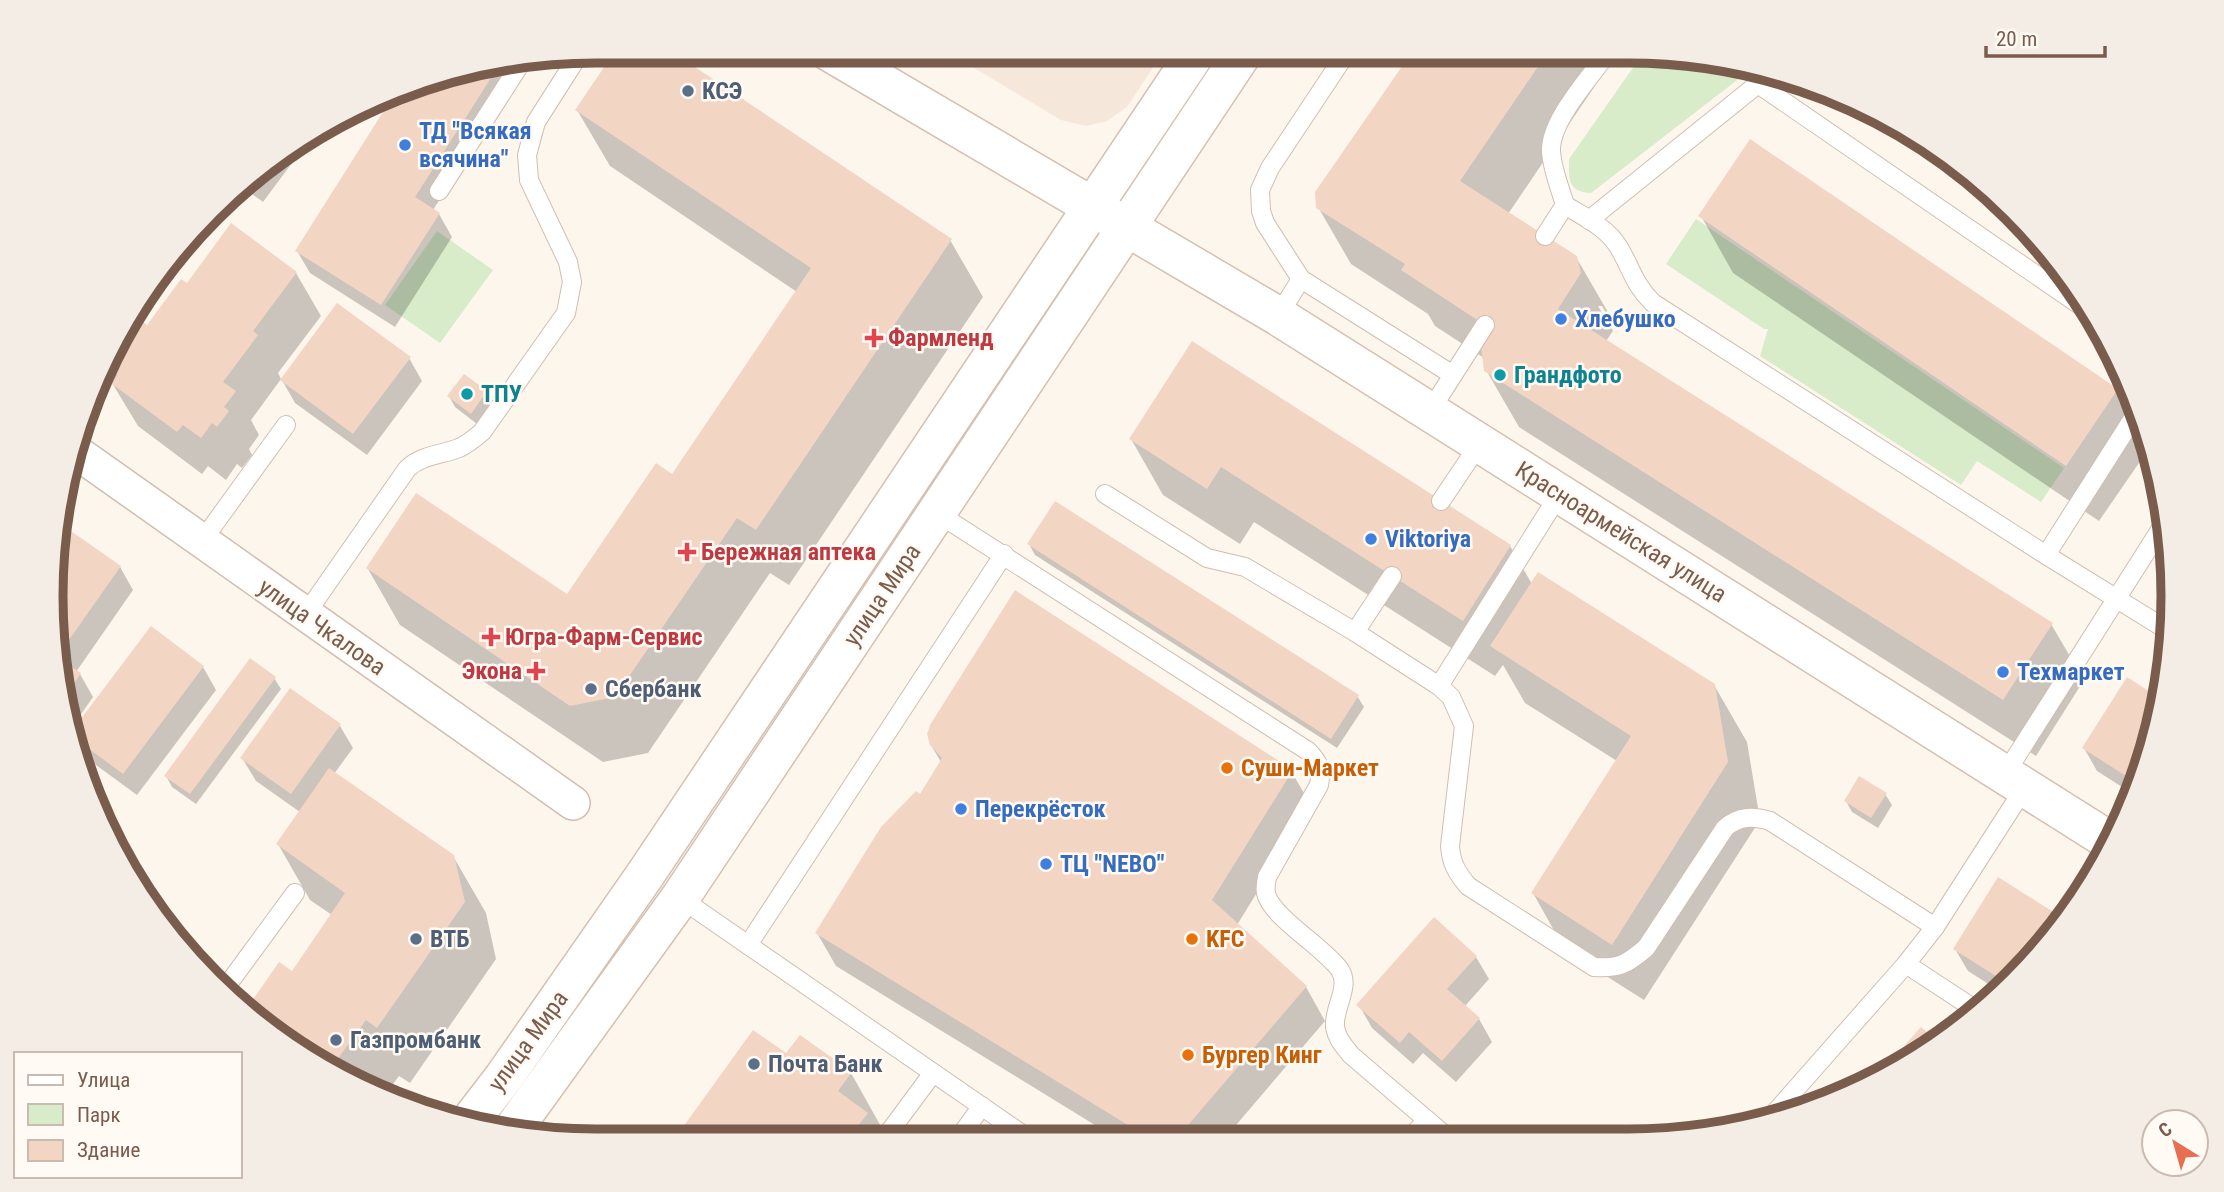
<svg xmlns="http://www.w3.org/2000/svg" width="2224" height="1192" font-family="'Roboto Condensed',sans-serif">
  <rect width="100%" height="100%" fill="#fdf6ec"/>
  <polygon fill="#f5e8da" points="946,51 1164,51 1127,107 1107,121 1086,126 1061,120"/>
  <g fill="#d8ecc9">
    <path d="M 1644,52 L 1663,52 L 1754,67 L 1591,193 C 1567,192 1569,178 1569,159 Z"/>
    <polygon points="1696,219 2064,468 2041,502 1977,461 1961,485 1760,356 1768,329 1764,329 1666,264"/>
    <polygon points="437,231 493,270 440,343 385,305"/>
  </g>
  <g fill="#0003">
    <polygon points="617,51 668,51 950,240 983,297 789,585 770,573 648,753 603,762 400,625 368,569 567,597 673,476 797,292 610,166 577,110"/>
    <polygon points="1414,52 1618,52 1508,214 1576,257 1609,314 1610,320 1602,306 1598,306 1613,331 1606,341 2051,624 2084,680 2036,756 1519,427 1486,370 1484,358 1435,326 1428,314 1351,264 1318,207 1317,193"/>
    <polygon points="528,62 433,210 439,214 452,237 395,327 310,273 297,251 395,96 393,94 420,80"/>
    <polygon points="294,148 298,155 263,202 242,187 264,164"/>
    <polygon points="1701,216 2117,390 2150,447 2099,521 1733,273"/>
    <polygon points="296,273 321,316 278,373 281,379 251,420 259,435 249,449 252,455 242,468 237,464 226,480 208,466 202,474 138,426 106,373 131,319 147,327 187,285"/>
    <polygon points="409,358 422,381 367,455 295,403 282,380"/>
    <polygon points="486,392 492,403 477,424 455,407 449,396"/>
    <polygon points="1131,439 1510,546 1532,584 1714,685 1747,742 1760,820 1644,1000 1565,950 1533,893 1617,761 1525,703 1503,665 1495,676 1254,522 1240,544 1163,495"/>
    <polygon points="58,521 67,533 120,567 133,590 76,672 80,674 93,697 77,720 70,716 55,667 52,561"/>
    <polygon points="1029,544 1357,696 1364,707 1337,748 1035,555"/>
    <polygon points="203,667 216,690 137,795 85,757 75,730"/>
    <polygon points="274,678 281,689 196,804 172,787 166,776"/>
    <polygon points="340,726 353,748 334,774 453,856 486,913 496,959 410,1083 399,1076 384,1096 354,1085 248,1009 293,973 332,915 310,900 278,844 300,812 256,781 242,758"/>
    <polygon points="2155,738 2133,794 2097,771 2084,748"/>
    <polygon points="931,745 1291,771 1311,805 1237,925 1306,987 1325,1021 1225,1138 1116,1138 836,966 817,933 920,796 941,762"/>
    <polygon points="1885,794 1892,805 1878,828 1852,812 1846,801"/>
    <polygon points="1955,949 2038,956 1998,990 1968,971"/>
    <polygon points="1476,957 1489,979 1465,1006 1479,1019 1492,1042 1456,1082 1423,1053 1413,1064 1372,1028 1359,1005"/>
    <polygon points="786,1056 851,1073 883,1130 881,1139 692,1140 685,1127"/>
  </g>
  <g fill="#f3d5c3">
    <polygon points="615,51 671,51 952,239 756,530 737,518 615,697 570,706 366,568 416,493 567,594 656,463 672,474 811,268 575,110"/>
    <polygon points="1412,52 1548,52 1460,181 1577,256 1581,273 1558,309 2053,623 2003,700 1484,371 1481,346 1485,325 1401,270 1405,264 1316,208 1315,192"/>
    <polygon points="498,67 415,197 440,213 381,305 295,251 395,93 420,80"/>
    <polygon points="1750,139 2118,389 2066,466 1698,216"/>
    <polygon points="287,151 256,192 245,184 264,164"/>
    <polygon points="231,223 297,272 253,331 258,335 223,382 236,391 224,407 229,411 217,427 212,423 201,438 183,425 177,432 112,384 117,375 108,369 133,314 147,325 181,279 187,283"/>
    <polygon points="337,303 411,357 353,434 280,380"/>
    <polygon points="1192,341 1511,545 1463,621 1221,467 1207,489 1129,439"/>
    <polygon points="464,374 487,391 471,414 447,396"/>
    <polygon points="1055,501 1359,695 1331,739 1027,544"/>
    <polygon points="68,529 121,566 57,657 81,673 65,697 55,667 52,561 54,549"/>
    <polygon points="1538,572 1715,684 1728,762 1612,945 1531,893 1631,736 1490,646"/>
    <polygon points="1015,590 1293,770 1212,900 1307,986 1177,1138 1149,1138 815,933 881,827 916,791 920,794 942,758 930,745 927,734 930,725"/>
    <polygon points="151,626 204,666 123,774 77,740 74,728"/>
    <polygon points="250,658 276,677 190,794 164,776"/>
    <polygon points="2127,677 2161,699 2155,738 2137,783 2082,748"/>
    <polygon points="290,688 341,724 291,794 240,758"/>
    <polygon points="329,768 454,855 465,902 377,1028 366,1020 331,1068 247,1008 279,962 292,971 345,893 276,844"/>
    <polygon points="1859,776 1887,793 1871,818 1844,801"/>
    <polygon points="1998,877 2063,918 2038,956 2007,983 1953,949"/>
    <polygon points="1434,917 1477,956 1447,989 1480,1018 1442,1061 1409,1032 1400,1043 1356,1005"/>
    <polygon points="1921,1027 1939,1043 1931,1049 1875,1079"/>
    <polygon points="753,1030 786,1053 800,1035 852,1072 838,1091 868,1113 848,1139 695,1140 697,1137 683,1127"/>
    <polygon points="1303,1126 1316,1138 1292,1138"/>
  </g>
  <g fill="none" stroke-linecap="round" stroke-linejoin="round">
    <defs>
      <g id="lane">
        <polyline points="1758,84 2093,314"/>
        <polyline points="439,191 521,63"/>
        <path d="M 1565,205 C 1560,188 1552,169 1551,151 C 1550,120 1591,77 1608,52"/>
        <polyline points="1589,220 1774,71"/>
        <path d="M 1545,236 L 1565,205 C 1584,217 1606,227 1618,246 C 1631,267 1634,285 1653,303 L 2046,555 L 2172,633"/>
        <polyline points="1301,279 1453,375 1430,411"/>
        <polyline points="1278,316 1301,279 1265,223 1261,211 1260,190 1270,168 1347,52"/>
        <polyline points="1453,375 1485,325"/>
        <path d="M 1105,494 L 1207,558 L 1245,567 L 1355,632 L 1439,686 L 1451,697 L 1464,726 L 1450,846 C 1451,863 1457,873 1468,886 L 1594,967 C 1619,969 1627,964 1646,948 L 1725,828 C 1739,816 1752,816 1770,821 L 1935,927"/>
        <polyline points="1441,501 1480,443"/>
        <path d="M 937,513 L 1308,751 C 1319,762 1322,769 1319,785 L 1267,877 C 1266,882 1265,888 1266,893 C 1270,916 1325,948 1340,970 C 1351,987 1333,1008 1335,1027 C 1337,1039 1344,1046 1351,1055 L 1447,1137"/>
        <polyline points="202,541 286,425"/>
        <polyline points="2046,555 2139,409"/>
        <path d="M 305,615 L 407,469 C 421,455 441,455 459,448 C 468,444 475,438 482,432 L 566,313 L 572,282 L 568,262 L 529,180 L 527,155 L 536,122 L 580,53"/>
        <polyline points="1355,632 1392,576"/>
        <polyline points="1439,686 1560,493"/>
        <polyline points="2005,774 2167,519"/>
        <polyline points="680,898 1029,1139"/>
        <polyline points="748,945 1004,554"/>
        <polyline points="1906,964 1976,1010"/>
        <polyline points="223,991 295,893"/>
        <polyline points="1771,1117 1906,964 1935,927 2025,787"/>
        <polyline points="1411,1137 1427,1120"/>
        <polyline points="884,1139 933,1073"/>
        <polyline points="958,1139 982,1106"/>
      </g>
      <polyline id="street" points="72,449 573,803"/>
      <g id="secondary">
        <polyline points="828,51 1278,316 2113,843"/>
        <polyline points="467,1125 504,1077 645,875 1197,51"/>
        <polyline points="511,1132 680,898 1244,51"/>
      </g>
    </defs>
    <use href="#lane" stroke="#d1beb0" stroke-width="20"/>
    <use href="#street" stroke="#d1beb0" stroke-width="36"/>
    <use href="#secondary" stroke="#d6c0b0" stroke-width="41"/>
    <use href="#lane" stroke="#fff" stroke-width="18"/>
    <use href="#street" stroke="#fff" stroke-width="33"/>
    <use href="#secondary" stroke="#fff" stroke-width="38"/>
  </g>
  <g fill="#5c6f8a" stroke="#fffaf3" stroke-width="2.5">
    <circle cx="688" cy="91" r="7"/>
    <circle cx="591" cy="689" r="7"/>
    <circle cx="416" cy="939" r="7"/>
    <circle cx="336" cy="1040" r="7"/>
    <circle cx="754" cy="1064" r="7"/>
  </g>
  <g fill="#3f7fe0" stroke="#fffaf3" stroke-width="2.5">
    <circle cx="405" cy="145" r="7"/>
    <circle cx="1561" cy="319" r="7"/>
    <circle cx="1371" cy="539" r="7"/>
    <circle cx="2003" cy="672" r="7"/>
    <circle cx="961" cy="809" r="7"/>
    <circle cx="1046" cy="864" r="7"/>
  </g>
  <g fill="#e0444e" stroke="#fffaf3" stroke-width="2.5">
    <path d="M870.5 327.5h7v7h7v7h-7v7h-7v-7h-7v-7h7z"/>
    <path d="M683.5 541.5h7v7h7v7h-7v7h-7v-7h-7v-7h7z"/>
    <path d="M487.5 626.5h7v7h7v7h-7v7h-7v-7h-7v-7h7z"/>
    <path d="M532.5 660.5h7v7h7v7h-7v7h-7v-7h-7v-7h7z"/>
  </g>
  <g fill="#0f9aa8" stroke="#fffaf3" stroke-width="2.5">
    <circle cx="1500" cy="375" r="7"/>
    <circle cx="467" cy="394" r="7"/>
  </g>
  <g fill="#e8710a" stroke="#fffaf3" stroke-width="2.5">
    <circle cx="1227" cy="768" r="7"/>
    <circle cx="1192" cy="939" r="7"/>
    <circle cx="1188" cy="1055" r="7"/>
  </g>
  <g text-anchor="middle" dominant-baseline="central" stroke-width="5" stroke-linejoin="round" paint-order="stroke">
    <g font-size="24" font-weight="bold" fill="#4e5e75" stroke="#fffaf3" text-anchor="start">
      <text x="702" y="91">КСЭ</text>
      <text x="605" y="689">Сбербанк</text>
      <text x="430" y="939">ВТБ</text>
      <text x="350" y="1040">Газпромбанк</text>
      <text x="768" y="1064">Почта Банк</text>
    </g>
    <g font-size="24" font-weight="bold" fill="#366cbe" stroke="#fffaf3" text-anchor="start">
      <text x="419" y="131">ТД "Всякая<tspan x="419" dy="28">всячина"</tspan></text>
      <text x="1575" y="319">Хлебушко</text>
      <text x="1385" y="539">Viktoriya</text>
      <text x="2017" y="672">Техмаркет</text>
      <text x="975" y="809">Перекрёсток</text>
      <text x="1060" y="864">ТЦ "NEBO"</text>
    </g>
    <g font-size="24" font-weight="bold" fill="#be3a42" stroke="#fffaf3" text-anchor="start">
      <text x="888" y="338">Фармленд</text>
      <text x="701" y="552">Бережная аптека</text>
      <text x="505" y="637">Югра-Фарм-Сервис</text>
      <text x="522" y="671" text-anchor="end">Экона</text>
    </g>
    <g font-size="24" font-weight="bold" fill="#0d838f" stroke="#fffaf3" text-anchor="start">
      <text x="1514" y="375">Грандфото</text>
      <text x="481" y="394">ТПУ</text>
    </g>
    <g font-size="24" fill="#7a5c4d" stroke="#fffaf3">
      <text transform="translate(1621 532) rotate(32)">Красноармейская улица</text>
      <text transform="translate(882 595) rotate(-56)">улица Мира</text>
      <text transform="translate(322 627) rotate(35)">улица Чкалова</text>
      <text transform="translate(528 1041) rotate(-54)">улица Мира</text>
    </g>
    <g font-size="24" font-weight="bold" fill="#c56008" stroke="#fffaf3" text-anchor="start">
      <text x="1241" y="768">Суши-Маркет</text>
      <text x="1206" y="939">KFC</text>
      <text x="1202" y="1055">Бургер Кинг</text>
    </g>
  </g>
  <path d="M0 0H2224V1192H0ZM596 63H1628A533 533 0 0 1 2161 596V596A533 533 0 0 1 1628 1129H596A533 533 0 0 1 63 596V596A533 533 0 0 1 596 63Z" fill="#f4ede6" fill-rule="evenodd"/>
  <path fill="none" stroke="#7a5c4d" stroke-width="9" d="M596 63H1628A533 533 0 0 1 2161 596V596A533 533 0 0 1 1628 1129H596A533 533 0 0 1 63 596V596A533 533 0 0 1 596 63Z"/>
  <rect x="14" y="1052" width="228" height="126" fill="#fffaf3" stroke="#cabbb1" stroke-width="2"/>
  <rect x="28" y="1075" width="35" height="10" fill="#ffffff" stroke="#cabbb1" stroke-width="2"/>
  <text x="77" y="1087" font-size="21" fill="#7a5c4d">Улица</text>
  <rect x="28" y="1104" width="35" height="21" fill="#d8ecc9" stroke="#cabbb1" stroke-width="2"/>
  <text x="77" y="1122" font-size="21" fill="#7a5c4d">Парк</text>
  <rect x="28" y="1140" width="35" height="21" fill="#f3d5c3" stroke="#cabbb1" stroke-width="2"/>
  <text x="77" y="1157" font-size="21" fill="#7a5c4d">Здание</text>
  <g transform="translate(2175 1143) rotate(323)"><circle r="33" fill="#fffaf3" stroke="#cabbb1" stroke-width="2"/>
  <path d="M0-5L12 26L0 18L-12 26Z" fill="#e76f51"/>
  <text y="-10" font-size="19" font-weight="bold" text-anchor="middle" fill="#7a5c4d">С</text>
  </g>
  <path d="M1986 46v10h119v-10" fill="none" stroke="#7a5c4d" stroke-width="3.5"/>
  <text x="1996" y="46" font-size="21" fill="#7a5c4d" stroke="#fffaf3" stroke-width="5" paint-order="stroke">20 m</text>
</svg>
